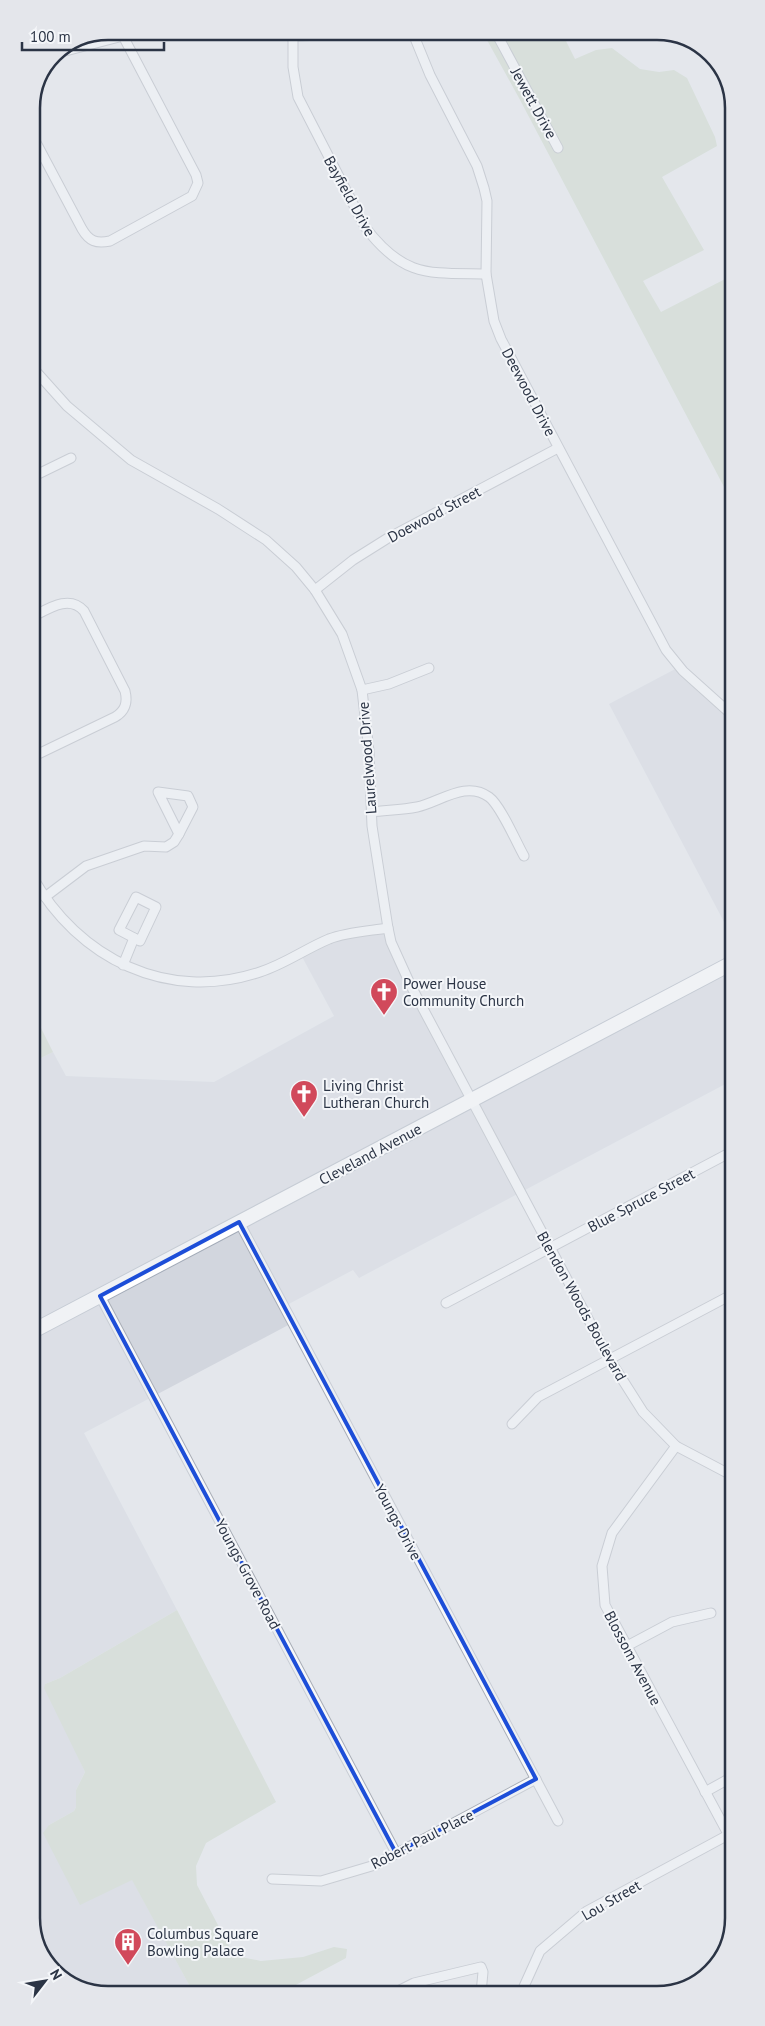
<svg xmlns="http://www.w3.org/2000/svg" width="765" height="2026" font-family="'PT Sans',sans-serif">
  <rect width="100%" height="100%" fill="#e4e7ec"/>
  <g fill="#d2d6de">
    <polygon points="679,667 718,701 732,721 732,937 609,704"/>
    <polygon points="388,928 399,959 473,1099 732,963 733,1080 359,1278 353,1270 285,1306 294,1322 84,1433 177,1610 60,1678 45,1684 85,1772 76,1790 76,1807 74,1811 49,1825 132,1879 194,1994 103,1995 58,1976 34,1938 33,1062 53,1052 66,1076 214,1082 334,1016 300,953 331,938"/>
  </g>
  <g fill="#c9d6c5">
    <polygon points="482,31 561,31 575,59 596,50 612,48 640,69 659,72 674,70 687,78 715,137 717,146 662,177 704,250 643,281 661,312 731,276 732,502 519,98"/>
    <polygon points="33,1012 53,1052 33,1062"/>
    <polygon points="177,1610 276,1802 206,1843 196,1866 197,1885 229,1946 241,1957 261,1961 303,1957 334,1947 347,1949 346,1958 279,1994 194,1994 132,1880 80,1905 43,1833 49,1825 74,1811 76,1807 76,1790 85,1772 44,1688 45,1684 60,1678"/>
  </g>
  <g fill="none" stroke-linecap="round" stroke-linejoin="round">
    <defs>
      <g id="street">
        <polyline points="235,31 293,36 361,34 372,31"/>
        <polyline points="412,31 430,75 477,166 484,188 487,201 486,274 494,321 501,339 666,650 683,671 732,715"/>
        <polyline points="495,31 558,148"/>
        <path d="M 293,36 L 293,67 L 298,97 L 365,227 C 404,278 428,273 486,274"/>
        <polyline points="54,54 123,36 164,31"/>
        <path d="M 31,133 L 82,229 C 89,241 96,244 110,241 L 192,196 L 198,183 L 196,175 L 123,36"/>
        <polyline points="32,367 67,406 131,460 218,509 266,540 296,567 315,590 342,634 362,690 369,751 372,826 388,928 391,942 411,986 610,1360 643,1412 676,1446 733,1476"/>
        <polyline points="32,477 71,458"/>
        <polyline points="315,590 353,560 388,538 558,448"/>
        <path d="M 32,617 C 48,609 69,594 84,611 L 125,691 C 128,703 125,711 115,717 L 32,757"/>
        <polyline points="362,690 389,684 429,668"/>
        <polygon points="158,792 188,796 193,807 179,834"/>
        <path d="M 371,812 C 386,810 402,810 417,807 C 440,802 466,780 489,797 C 501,806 516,842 524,856"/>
        <path d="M 32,876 C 78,959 168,1003 260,972 C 285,964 305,949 329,939 C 347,932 369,931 388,928"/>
        <polyline points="45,897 86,866 144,846 166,847 174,842 179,834"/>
        <polygon points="136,897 156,907 140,941 119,930"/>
        <polyline points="123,965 134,938"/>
        <polyline points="239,1222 558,1821"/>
        <polyline points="100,1296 396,1853"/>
        <polyline points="446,1303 733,1151"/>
        <polyline points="512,1424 538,1397 733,1294"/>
        <polyline points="676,1446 612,1533 602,1566 605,1605 734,1845"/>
        <polyline points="627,1646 672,1622 711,1613"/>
        <polyline points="705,1792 734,1776"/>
        <polyline points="272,1879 321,1881 375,1865 536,1779"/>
        <polyline points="394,1993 414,1983 481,1967 483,1972 481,1993"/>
        <polyline points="521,1993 540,1951 587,1911 728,1835"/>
      </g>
      <polyline id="primary" points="33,1331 732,963"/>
    </defs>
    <use href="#street" stroke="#a9aeb7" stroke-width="11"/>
    <use href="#primary" stroke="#a3abb8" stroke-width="16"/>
    <use href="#street" stroke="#f7f8fa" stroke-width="9"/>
    <use href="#primary" stroke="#fff" stroke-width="14"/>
  </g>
  <path d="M0 0H765V2026H0ZM 239,1222 L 536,1779 L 396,1853 L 100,1296 Z" fill="#e4e7ec" fill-opacity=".55" fill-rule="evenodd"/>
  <path fill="none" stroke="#1d4ed8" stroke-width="4" stroke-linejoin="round" d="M 239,1222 L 536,1779 L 396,1853 L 100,1296 Z"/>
  <defs>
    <symbol id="church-pin" viewBox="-11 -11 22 30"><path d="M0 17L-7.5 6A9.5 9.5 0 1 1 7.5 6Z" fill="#d1495b" stroke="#f4f6f9"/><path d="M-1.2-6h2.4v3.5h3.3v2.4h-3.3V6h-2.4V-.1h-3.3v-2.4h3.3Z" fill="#fff"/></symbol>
    <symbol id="building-pin" viewBox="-11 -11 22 30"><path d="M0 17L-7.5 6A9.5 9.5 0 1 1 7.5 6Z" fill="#d1495b" stroke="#f4f6f9"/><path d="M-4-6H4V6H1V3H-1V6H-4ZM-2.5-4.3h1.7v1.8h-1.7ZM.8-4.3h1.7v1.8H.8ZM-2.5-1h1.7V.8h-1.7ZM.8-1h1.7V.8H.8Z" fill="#fff"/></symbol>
  </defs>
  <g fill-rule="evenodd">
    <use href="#church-pin" x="368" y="976" width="32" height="43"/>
    <use href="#church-pin" x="288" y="1078" width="32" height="43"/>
    <use href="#building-pin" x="112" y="1926" width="32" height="43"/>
  </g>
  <g text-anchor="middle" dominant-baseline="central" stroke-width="4" stroke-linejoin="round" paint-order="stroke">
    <g font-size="15" fill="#2b3445" stroke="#f4f6f9">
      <text transform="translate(534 103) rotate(61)">Jewett Drive</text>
      <text transform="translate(350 196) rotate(61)">Bayfield Drive</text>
      <text transform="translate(529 392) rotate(62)">Deewood Drive</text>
      <text transform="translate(434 514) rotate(-28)">Doewood Street</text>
      <text transform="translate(367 758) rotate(-94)">Laurelwood Drive</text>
      <text transform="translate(370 1154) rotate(-28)">Cleveland Avenue</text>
      <text transform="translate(641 1200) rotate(-28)">Blue Spruce Street</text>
      <text transform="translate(582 1306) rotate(61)">Blendon Woods Boulevard</text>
      <text transform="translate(398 1522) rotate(62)">Youngs Drive</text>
      <text transform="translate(248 1574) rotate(62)">Youngs Grove Road</text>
      <text transform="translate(633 1658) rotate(62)">Blossom Avenue</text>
      <text transform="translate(422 1839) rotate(-27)">Robert Paul Place</text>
      <text transform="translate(611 1900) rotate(-30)">Lou Street</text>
    </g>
    <g font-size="15" fill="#2b3445" stroke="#f4f6f9" text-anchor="start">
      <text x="403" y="983">Power House<tspan x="403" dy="17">Community Church</tspan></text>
      <text x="323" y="1085">Living Christ<tspan x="323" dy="17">Lutheran Church</tspan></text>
      <text x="147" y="1933">Columbus Square<tspan x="147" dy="17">Bowling Palace</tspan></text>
    </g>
  </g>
  <path d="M0 0H765V2026H0ZM108 40H657A68 68 0 0 1 725 108V1918A68 68 0 0 1 657 1986H108A68 68 0 0 1 40 1918V108A68 68 0 0 1 108 40Z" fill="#e4e6eb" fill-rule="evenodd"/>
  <path fill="none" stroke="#2b3445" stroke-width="2.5" d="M108 40H657A68 68 0 0 1 725 108V1918A68 68 0 0 1 657 1986H108A68 68 0 0 1 40 1918V108A68 68 0 0 1 108 40Z"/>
  <g transform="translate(45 1981) rotate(59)" stroke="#f4f6f9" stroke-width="4" paint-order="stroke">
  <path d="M0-4L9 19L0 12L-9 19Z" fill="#2b3445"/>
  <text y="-8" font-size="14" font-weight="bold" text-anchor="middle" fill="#2b3445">N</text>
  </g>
  <path d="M22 42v8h142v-8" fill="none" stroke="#2b3445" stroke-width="2.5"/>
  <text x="30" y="42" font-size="15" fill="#2b3445" stroke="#f4f6f9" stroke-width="4" paint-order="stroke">100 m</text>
</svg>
